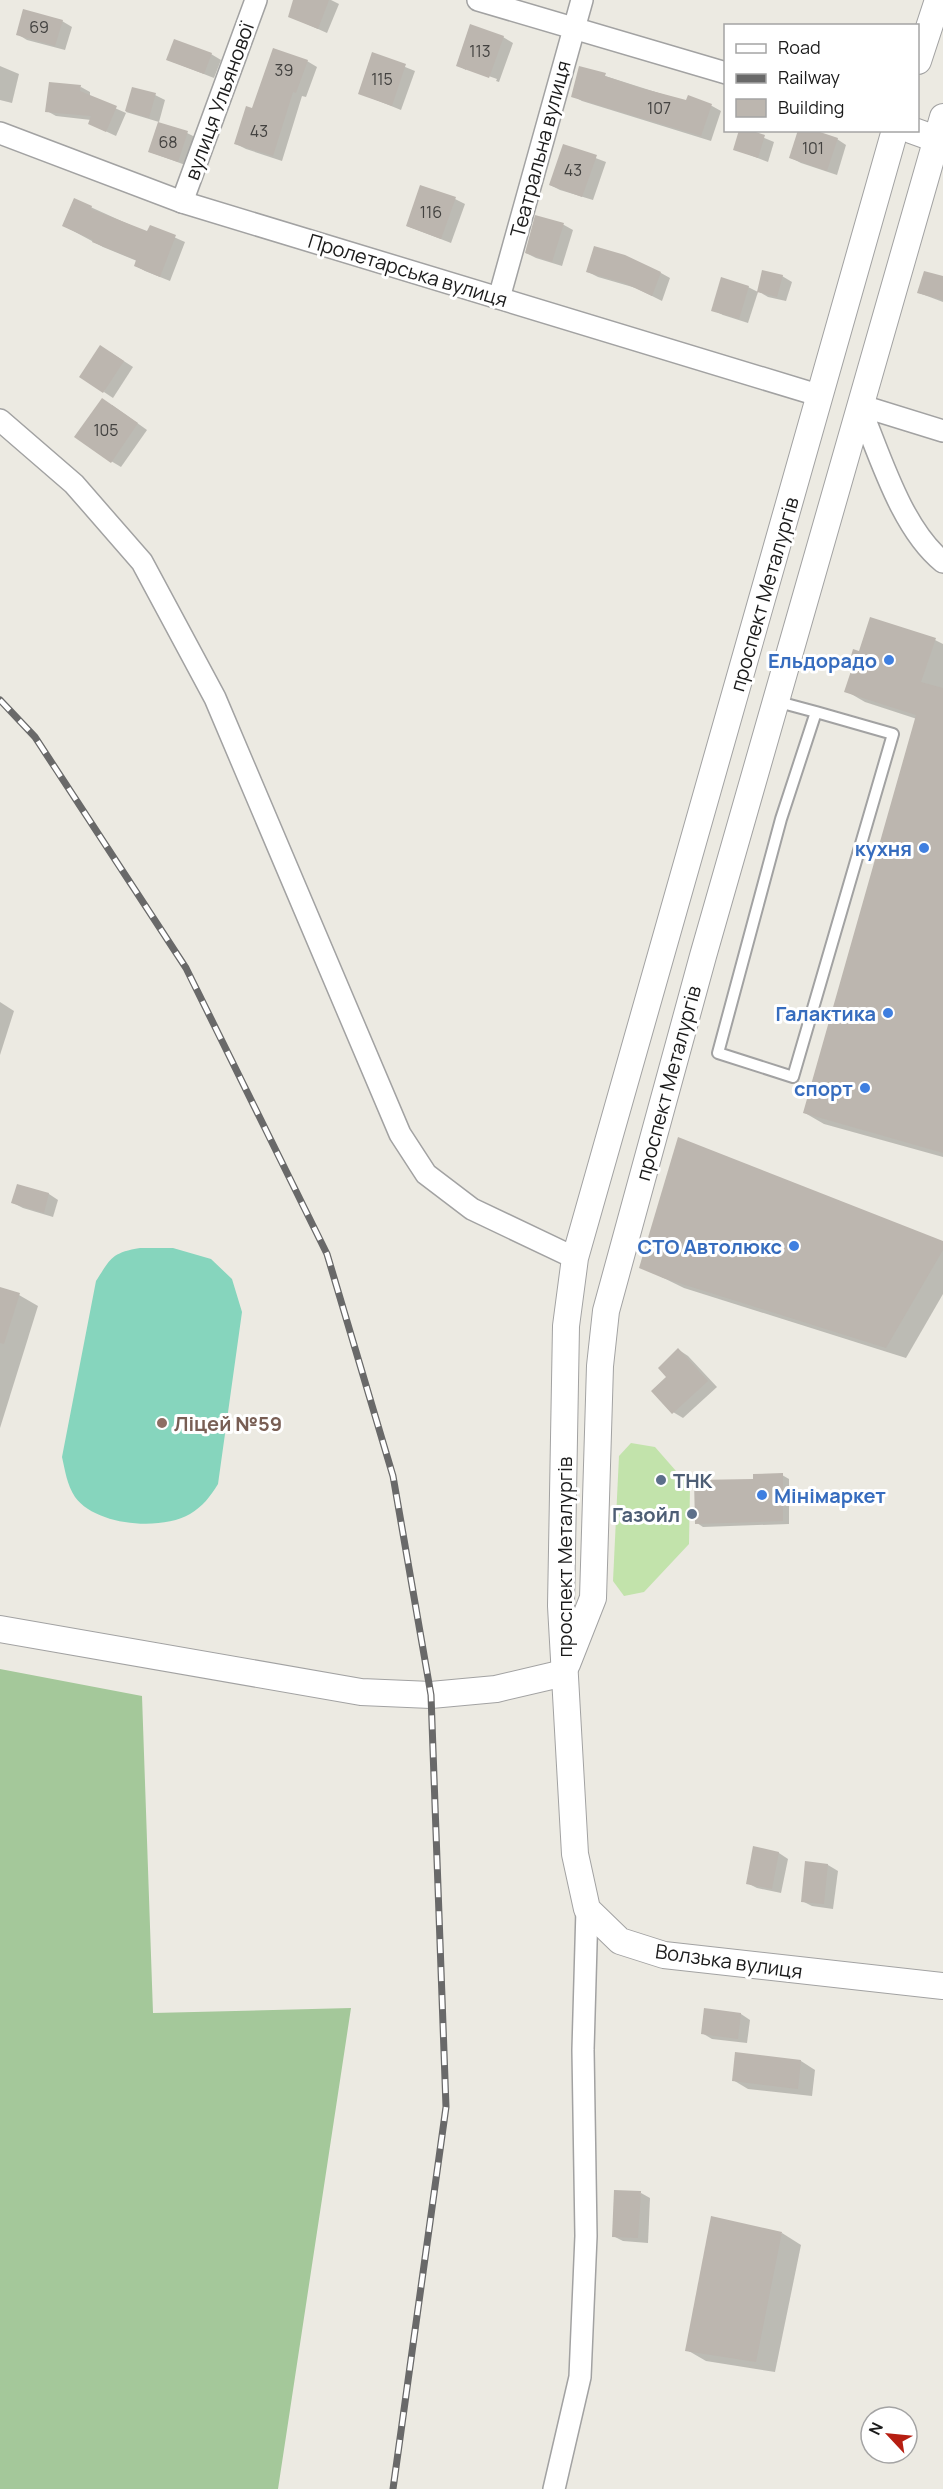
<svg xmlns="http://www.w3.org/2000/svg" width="943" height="2489" font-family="Manrope,sans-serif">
  <rect width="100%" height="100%" fill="#eceae2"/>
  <polygon fill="#c2e3ab" points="631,1443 655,1447 690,1487 689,1544 644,1592 624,1596 613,1581 619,1456"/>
  <polygon fill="#a4c89a" points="0,1669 142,1696 153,2013 351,2008 278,2489 0,2489"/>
  <path fill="#86d5bd" d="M 140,1248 L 173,1248 L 211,1259 L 232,1279 L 242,1312 L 218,1484 C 210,1497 203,1506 190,1514 C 161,1531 96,1526 75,1497 C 67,1485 65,1470 62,1457 L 96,1281 C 111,1258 111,1253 140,1248 Z"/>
  <g fill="#0003">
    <polygon points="295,0 331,0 339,4 327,33 289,16"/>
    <polygon points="62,21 72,27 65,50 27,40 17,34"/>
    <polygon points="503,37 513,43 499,82 496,81 497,79 466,68 466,70 457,65"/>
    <polygon points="211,54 221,60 214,78 168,60"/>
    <polygon points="373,54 415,71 401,110 359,93"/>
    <polygon points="307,61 317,67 306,97 302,96 282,161 246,149 236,144 253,109"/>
    <polygon points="0,66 19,74 12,103 0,100"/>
    <polygon points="580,68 687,102 689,97 712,106 721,111 711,141 582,101 573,96"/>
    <polygon points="81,87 90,92 90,97 126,113 116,136 90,124 91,120 56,116 47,111"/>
    <polygon points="133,88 155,95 165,100 159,122 126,112"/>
    <polygon points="745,130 774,142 768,162 735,149"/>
    <polygon points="187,133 197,138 188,166 150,152"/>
    <polygon points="837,139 846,145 837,175 801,163 791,158"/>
    <polygon points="564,146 606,162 593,200 560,190 550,185"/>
    <polygon points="455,199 465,204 451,243 407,226"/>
    <polygon points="75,200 148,233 151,227 185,242 170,281 145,271 136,266 137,261 103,247 64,226"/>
    <polygon points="536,217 564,225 573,230 562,266 536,258 526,253"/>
    <polygon points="588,272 661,273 670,278 662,301 636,288 598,277"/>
    <polygon points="782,276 792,282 786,301 768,297 758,291"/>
    <polygon points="943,278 943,302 919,293"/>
    <polygon points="748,287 758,292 748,323 723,315 713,310"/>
    <polygon points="110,352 133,367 113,398 104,392"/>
    <polygon points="112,405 147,430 121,467 111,461"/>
    <polygon points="935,640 943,644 943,1157 824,1124 805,1113 917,719 865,702 846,691 860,653"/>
    <polygon points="0,1002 14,1011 0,1055"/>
    <polygon points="18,1185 49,1194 58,1200 53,1217 23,1208 13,1203"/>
    <polygon points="943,1243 943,1294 906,1358 684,1288 641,1267"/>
    <polygon points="0,1289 19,1295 38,1306 0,1428"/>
    <polygon points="679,1350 688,1356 717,1387 683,1418 673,1412 668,1377"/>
    <polygon points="782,1475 789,1479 789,1524 703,1527 697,1523 754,1480"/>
    <polygon points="754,1848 779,1853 788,1859 781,1893 757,1888 747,1883"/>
    <polygon points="806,1863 828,1865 838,1871 833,1909 812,1906 802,1901"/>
    <polygon points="705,2010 741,2014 750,2020 747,2043 712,2039 702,2033"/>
    <polygon points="801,2061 815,2070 812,2096 748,2089 733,2080"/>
    <polygon points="641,2193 650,2198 648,2243 623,2241 613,2236"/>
    <polygon points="782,2233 801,2245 775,2372 706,2361 687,2350"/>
  </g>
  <g fill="#bcb6af">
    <polygon points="293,0 329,0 318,29 288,17"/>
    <polygon points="23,9 63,20 55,46 16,35"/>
    <polygon points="470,24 504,36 489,78 456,66"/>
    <polygon points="174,39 212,53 204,74 166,60"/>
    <polygon points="273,48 308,60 296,93 293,92 273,156 234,144 246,106 252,108"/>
    <polygon points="372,52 406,64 392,106 358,94"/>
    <polygon points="579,66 606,73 605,76 641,88 686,100 688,95 712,104 701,136 571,97"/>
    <polygon points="49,82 81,85 80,91 117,106 106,132 88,124 91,116 45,112"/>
    <polygon points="132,87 156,93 149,118 125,111"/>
    <polygon points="158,122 188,131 178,162 148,152"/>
    <polygon points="739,130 750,130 765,135 758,158 733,150"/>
    <polygon points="798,130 814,130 838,138 827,171 789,158"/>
    <polygon points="563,144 597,155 582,197 549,185"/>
    <polygon points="420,185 456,197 441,239 406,226"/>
    <polygon points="74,198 92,206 91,209 147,231 150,225 176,235 160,277 134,266 136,260 92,242 93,240 62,226"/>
    <polygon points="535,215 564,223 552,262 525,253"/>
    <polygon points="594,246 625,255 661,272 652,296 624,283 586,272"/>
    <polygon points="762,270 783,275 777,297 757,292"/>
    <polygon points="924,271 943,276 943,300 917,293"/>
    <polygon points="721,277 749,286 739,319 711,311"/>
    <polygon points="100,345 124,361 103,393 79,377"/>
    <polygon points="102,398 138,423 111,463 74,437"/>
    <polygon points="870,617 936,638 921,682 943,688 943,1153 803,1113 916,715 844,692 851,671 847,670 853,649 859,651"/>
    <polygon points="678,1137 943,1241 943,1250 886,1348 663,1278 639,1268"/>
    <polygon points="17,1184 49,1193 44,1213 11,1203"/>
    <polygon points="0,1287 20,1293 4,1344 0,1343"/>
    <polygon points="678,1348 708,1381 672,1414 651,1391 666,1377 658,1368"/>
    <polygon points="783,1473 783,1521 695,1524 694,1480 753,1479 753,1474"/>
    <polygon points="753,1846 779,1852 772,1889 746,1884"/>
    <polygon points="805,1861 828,1864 824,1904 801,1902"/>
    <polygon points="704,2008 741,2013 738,2039 701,2034"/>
    <polygon points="735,2052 801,2060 798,2089 732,2081"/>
    <polygon points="614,2190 641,2191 638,2238 612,2237"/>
    <polygon points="711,2216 782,2232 756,2362 685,2351"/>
  </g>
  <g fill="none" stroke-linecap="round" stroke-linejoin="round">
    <defs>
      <polyline id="service" points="775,701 816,712 781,819 718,1053 793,1077 893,734 816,712"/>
      <g id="minor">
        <polyline points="478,0 726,73"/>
        <polyline points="0,133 182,202 821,396"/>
        <polyline points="182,202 256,0"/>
        <polyline points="499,298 582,0"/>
        <polyline points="0,420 74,484 142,562 215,698 400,1134 426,1174 472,1209 575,1258"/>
        <path d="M 943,431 L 859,405 C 880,455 901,528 943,562"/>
        <polyline points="554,2489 580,2377 586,2236 583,2050 587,1909"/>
      </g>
      <g id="tertiary">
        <polyline points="918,61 938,0"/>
        <polyline points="895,130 575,1258 566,1326 561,1606 575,1854 587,1909 620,1941 664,1955 943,1986"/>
        <polyline points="911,130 936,139"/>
        <polyline points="0,1629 361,1692 431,1695 496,1689 564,1673"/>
        <polyline points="567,1664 593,1598 600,1366 606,1311 703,956 943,117"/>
      </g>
    </defs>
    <use href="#service" stroke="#a2a2a2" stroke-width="14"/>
    <use href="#minor" stroke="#a2a2a2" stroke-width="24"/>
    <use href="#tertiary" stroke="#a2a2a2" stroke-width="28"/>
    <use href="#service" stroke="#fff" stroke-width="10"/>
    <use href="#minor" stroke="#fff" stroke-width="21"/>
    <use href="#tertiary" stroke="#fff" stroke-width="26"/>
    <defs>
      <polyline id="rail" points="0,700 35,737 186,968 327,1254 393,1476 431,1695 446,2107 393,2489"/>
    </defs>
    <use href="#rail" stroke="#696969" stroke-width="7"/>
    <use href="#rail" stroke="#fff" stroke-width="4.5" stroke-dasharray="14" stroke-linecap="butt"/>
  </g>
  <g fill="#3f7fe0" stroke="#fff" stroke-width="2">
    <circle cx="889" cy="660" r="6"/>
    <circle cx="924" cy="848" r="6"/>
    <circle cx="888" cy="1013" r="6"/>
    <circle cx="865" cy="1088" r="6"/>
    <circle cx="794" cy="1246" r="6"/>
    <circle cx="762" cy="1495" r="6"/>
  </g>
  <circle fill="#8d6e63" stroke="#fff" stroke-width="2" cx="162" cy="1423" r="6"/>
  <g fill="#5c6f8a" stroke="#fff" stroke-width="2">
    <circle cx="661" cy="1480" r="6"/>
    <circle cx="692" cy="1514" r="6"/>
  </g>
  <g text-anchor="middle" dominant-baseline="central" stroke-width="6" stroke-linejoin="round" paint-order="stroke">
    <g font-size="16" fill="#434240">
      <text x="39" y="27">69</text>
      <text x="480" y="51">113</text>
      <text x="284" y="70">39</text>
      <text x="382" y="79">115</text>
      <text x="659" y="108">107</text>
      <text x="259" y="131">43</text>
      <text x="168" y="142">68</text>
      <text x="813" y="148">101</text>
      <text x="573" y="170">43</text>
      <text x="431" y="212">116</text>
      <text x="106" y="430">105</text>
    </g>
    <g font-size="20" fill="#1b1b1b" stroke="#fff">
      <text transform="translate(219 101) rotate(-70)">вулиця Ульянової</text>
      <text transform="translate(540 149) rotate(-75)">Театральна вулиця</text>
      <text transform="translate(408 270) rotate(17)">Пролетарська вулиця</text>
      <text transform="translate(764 594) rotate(-74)">проспект Металургів</text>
      <text transform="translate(668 1083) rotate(-75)">проспект Металургів</text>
      <text transform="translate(564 1557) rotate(-90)">проспект Металургів</text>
      <text transform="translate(729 1961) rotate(8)">Волзька вулиця</text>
    </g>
    <g font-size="20" font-weight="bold" fill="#366cbe" stroke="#fff" text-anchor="end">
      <text x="877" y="660">Ельдорадо</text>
      <text x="912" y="848">кухня</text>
      <text x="876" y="1013">Галактика</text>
      <text x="853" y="1088">спорт</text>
      <text x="782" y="1246">СТО Автолюкс</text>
      <text x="774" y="1495" text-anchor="start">Мінімаркет</text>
    </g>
    <g font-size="20" font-weight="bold" fill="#785e54" stroke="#fff" text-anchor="start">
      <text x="174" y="1423">Ліцей №59</text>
    </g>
    <g font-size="20" font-weight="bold" fill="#4e5e75" stroke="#fff" text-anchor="start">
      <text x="673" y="1480">ТНК</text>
      <text x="680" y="1514" text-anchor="end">Газойл</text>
    </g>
  </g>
  <rect x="724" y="24" width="195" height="108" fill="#ffffff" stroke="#a4a4a4" stroke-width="1.5"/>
  <rect x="736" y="44" width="30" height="9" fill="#ffffff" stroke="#a4a4a4" stroke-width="1.5"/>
  <text x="778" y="54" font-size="18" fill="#1b1b1b">Road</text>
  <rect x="736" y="74" width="30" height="9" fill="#696969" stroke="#a4a4a4" stroke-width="1.5"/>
  <text x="778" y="84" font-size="18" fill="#1b1b1b">Railway</text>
  <rect x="736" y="99" width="30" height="18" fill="#bcb6af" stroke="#a4a4a4" stroke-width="1.5"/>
  <text x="778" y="114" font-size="18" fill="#1b1b1b">Building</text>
  <g transform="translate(889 2435) rotate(296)"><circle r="28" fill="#ffffff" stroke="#a4a4a4" stroke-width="1.5"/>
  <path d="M0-4.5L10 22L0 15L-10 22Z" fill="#b61e11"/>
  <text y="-9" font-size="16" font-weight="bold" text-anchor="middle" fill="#1b1b1b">N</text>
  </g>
</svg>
